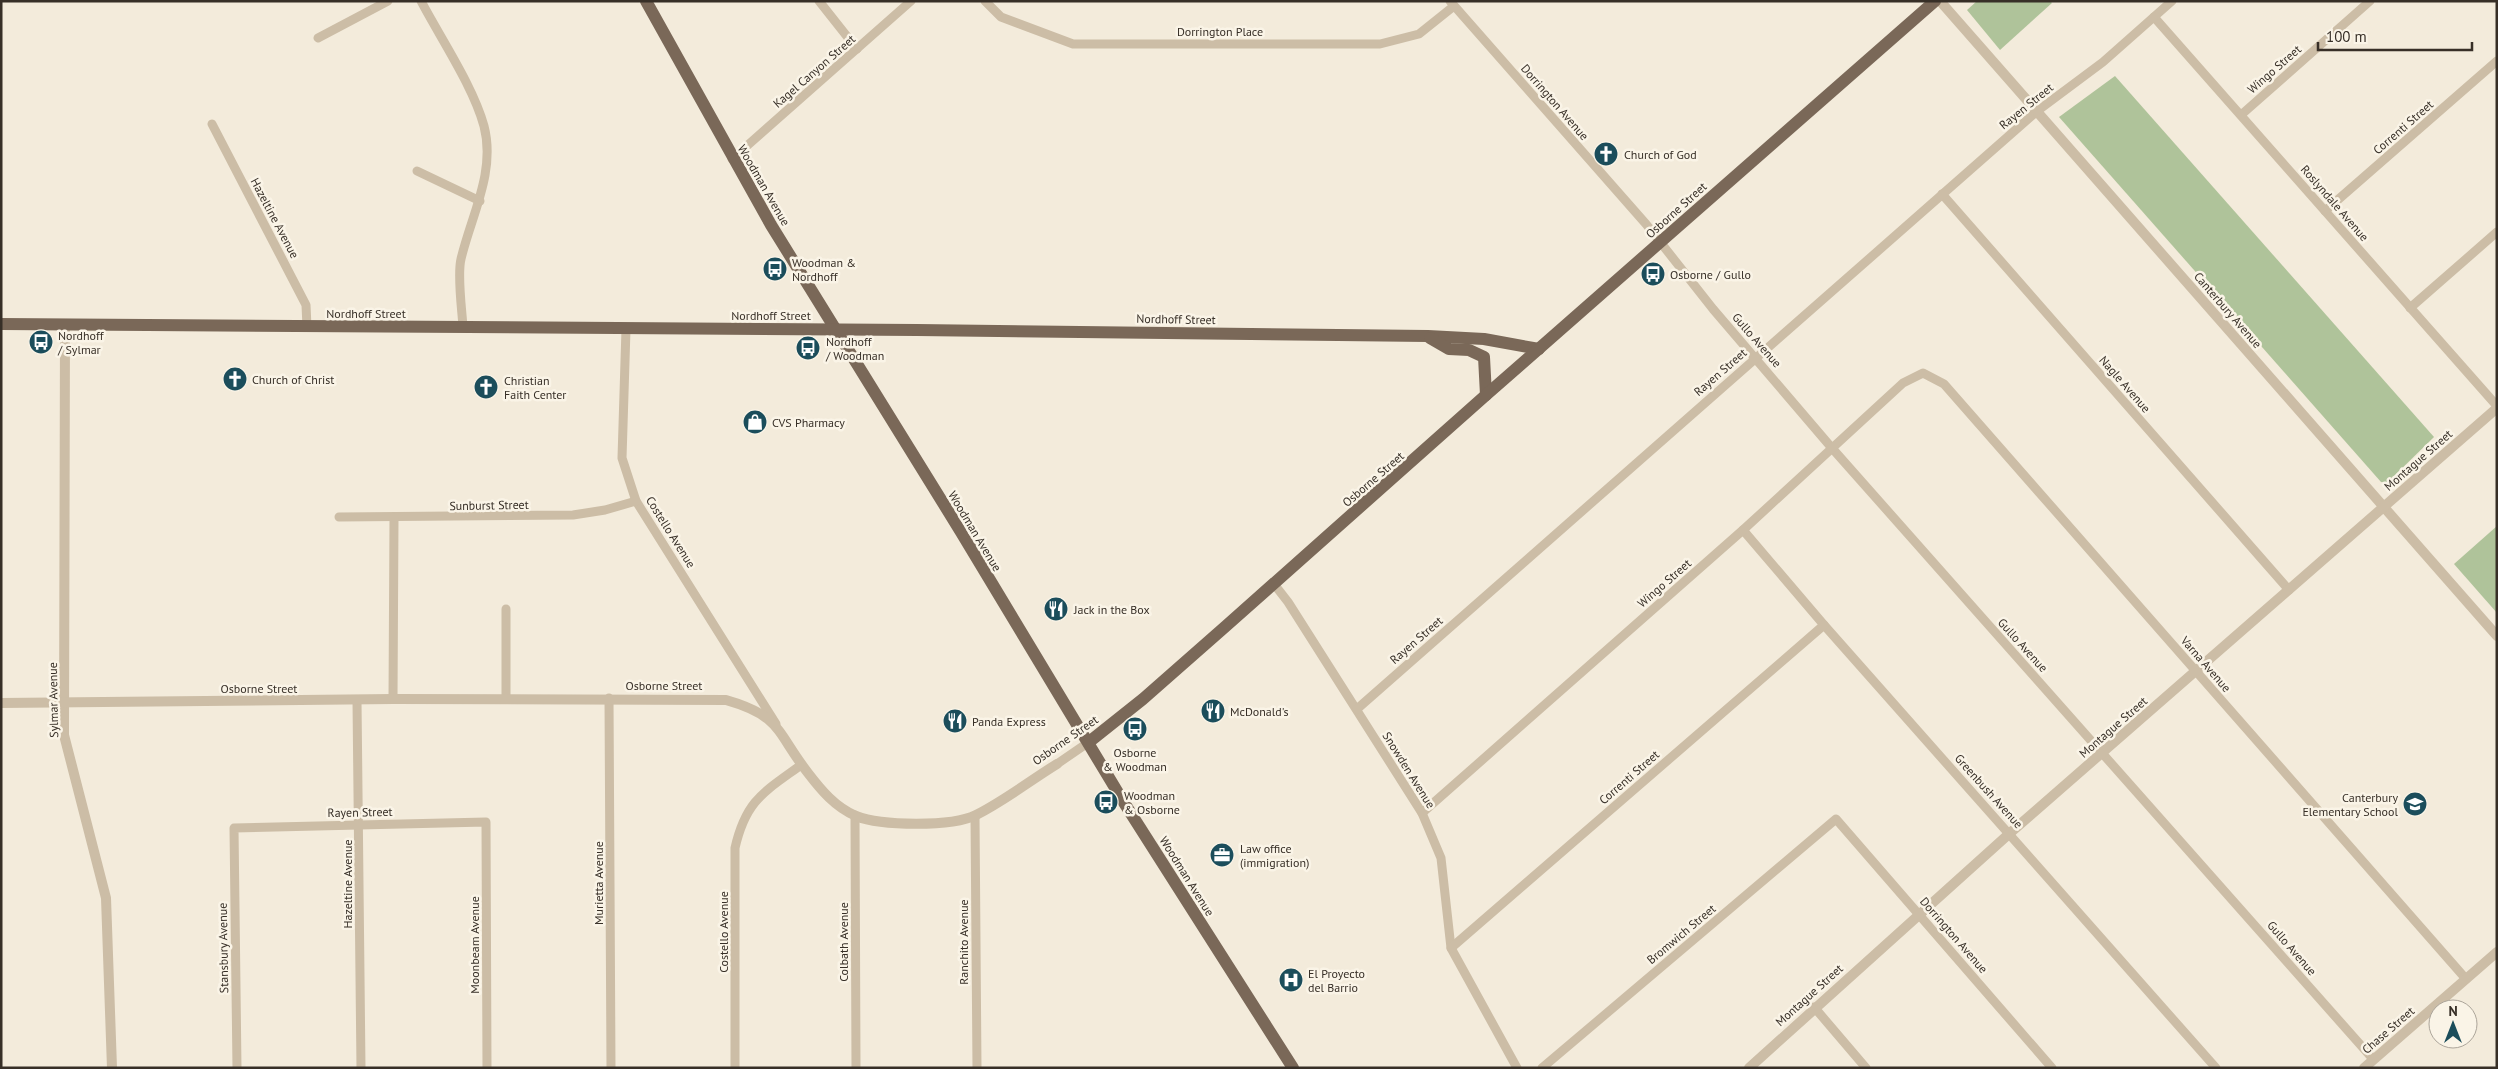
<svg xmlns="http://www.w3.org/2000/svg" width="2498" height="1069" font-family="'PT Sans',sans-serif">
  <rect width="100%" height="100%" fill="#f3ebdb"/>
  <g fill="#afc39a">
    <polygon points="1977,1 2050,1 2052,3 2000,50 1967,10"/>
    <polygon points="2115,76 2434,437 2387,483 2381,482 2059,117"/>
    <polygon points="2497,526 2497,613 2454,564"/>
  </g>
  <g fill="none" stroke-linecap="round" stroke-linejoin="round">
    <g stroke="#ccbda6" stroke-width="9">
      <path d="M 421,1 C 441,39 473,86 484,126 C 496,172 471,216 461,259 C 457,275 462,310 463,327"/>
      <polyline points="819,1 857,49"/>
      <polyline points="985,1 1001,17 1073,44 1380,44 1419,34 1454,6"/>
      <polyline points="1450,1 1646,224 1713,309 1831,447 2373,1059"/>
      <polyline points="2154,17 2497,406"/>
      <polyline points="318,38 388,1"/>
      <polyline points="2241,115 2370,1"/>
      <polyline points="212,124 306,305 307,327"/>
      <polyline points="732,159 911,1"/>
      <polyline points="417,171 480,201"/>
      <polyline points="1942,194 2289,590"/>
      <polyline points="2325,211 2497,61"/>
      <polyline points="2410,308 2497,232"/>
      <polyline points="626,329 622,458 636,501 776,724"/>
      <polyline points="339,517 573,515 605,510 636,501"/>
      <polyline points="1743,530 1824,625 2216,1068"/>
      <polyline points="1274,584 1288,602 1422,813 1441,858 1451,948 1517,1068"/>
      <polyline points="506,609 506,699"/>
      <polyline points="609,698 611,1068"/>
      <polyline points="393,699 394,518"/>
      <polyline points="357,701 361,1068"/>
      <polyline points="1357,709 2036,112 2103,62 2172,1"/>
      <polyline points="1057,764 1089,742"/>
      <polyline points="1422,813 1743,530 1903,383 1923,373 1944,384 2466,979"/>
      <polyline points="855,815 856,1068"/>
      <polyline points="975,816 977,1068"/>
      <polyline points="1451,948 1824,625"/>
      <polyline points="1814,1007 1866,1068"/>
      <polyline points="237,1068 234,828 486,822 487,1068"/>
      <path d="M 735,1068 L 735,848 C 746,800 764,792 801,765"/>
      <polyline points="1542,1068 1836,819 2052,1068"/>
    </g>
    <g stroke="#ccbda6" stroke-width="10">
      <polyline points="1940,1 2497,636"/>
      <polyline points="65,325 64,735 106,898 112,1068"/>
      <path d="M 1,703 L 393,699 L 726,700 C 782,716 776,732 808,773 C 821,790 835,807 856,816 C 881,826 952,827 976,815 C 1004,801 1031,780 1057,764"/>
      <polyline points="1749,1068 2010,833 2497,408"/>
      <polyline points="2364,1068 2497,952"/>
    </g>
    <g stroke="#7a6858" stroke-width="12">
      <polyline points="646,1 771,225 961,532 1123,801 1293,1068"/>
      <polyline points="1,324 917,330 1428,336 1484,339 1539,349"/>
      <polyline points="1430,338 1449,349 1469,350 1484,357 1486,395"/>
      <polyline points="1089,742 1143,699 1226,626 1486,395 1935,1"/>
    </g>
  </g>
  <defs>
    <symbol id="church-disc" viewBox="-11 -11 22 22"><circle r="9.5" fill="#1b4d5b" stroke="#faf4e7"/><path d="M-1.2-6h2.4v3.5h3.3v2.4h-3.3V6h-2.4V-.1h-3.3v-2.4h3.3Z" fill="#fff"/></symbol>
    <symbol id="bus-disc" viewBox="-11 -11 22 22"><circle r="9.5" fill="#1b4d5b" stroke="#faf4e7"/><path d="M-5-6H5V4H4V6H2V4H-2V6H-4V4H-5ZM-3.5-4V0h7V-4ZM-3.5 1.2v1.5H-2V1.2ZM2 1.2v1.5H3.5V1.2Z" fill="#fff"/></symbol>
    <symbol id="shop-disc" viewBox="-11 -11 22 22"><circle r="9.5" fill="#1b4d5b" stroke="#faf4e7"/><path d="M-5-2.5h2.3a2.7 3.5 0 0 1 5.4 0H5L5.5 6h-11ZM-1.5-2.5h3a1.5 2.3 0 0 0-3 0Z" fill="#fff"/></symbol>
    <symbol id="restaurant-disc" viewBox="-11 -11 22 22"><circle r="9.5" fill="#1b4d5b" stroke="#faf4e7"/><path d="M-5-6h1v4h1v-4h1v4h1v-4h1v5L-1.5 .5V6h-2V.5L-5-1ZM5-6V6H3V1.5H1.5Q1.5-4 5-6Z" fill="#fff"/></symbol>
    <symbol id="school-disc" viewBox="-11 -11 22 22"><circle r="9.5" fill="#1b4d5b" stroke="#faf4e7"/><path d="M0-5L7-2L0 1L-7-2ZM-4 1L0 2.5L4 1V4Q0 6-4 4Z" fill="#fff"/></symbol>
    <symbol id="office-disc" viewBox="-11 -11 22 22"><circle r="9.5" fill="#1b4d5b" stroke="#faf4e7"/><path d="M-6-3h4V-5.5h4V-3h4V5H-6ZM-1-4.5V-3h2v-1.5ZM-6 0V1H6V0Z" fill="#fff"/></symbol>
    <symbol id="hospital-disc" viewBox="-11 -11 22 22"><circle r="9.5" fill="#1b4d5b" stroke="#faf4e7"/><path d="M-5-5h3v3.5h4V-5h3V5h-3V1.5h-4V5h-3Z" fill="#fff"/></symbol>
  </defs>
  <g fill-rule="evenodd">
    <use href="#church-disc" x="1592" y="140" width="28" height="28"/>
    <use href="#bus-disc" x="761" y="255" width="28" height="28"/>
    <use href="#bus-disc" x="1639" y="260" width="28" height="28"/>
    <use href="#bus-disc" x="27" y="328" width="28" height="28"/>
    <use href="#bus-disc" x="794" y="334" width="28" height="28"/>
    <use href="#church-disc" x="221" y="365" width="28" height="28"/>
    <use href="#church-disc" x="472" y="373" width="28" height="28"/>
    <use href="#shop-disc" x="741" y="408" width="28" height="28"/>
    <use href="#restaurant-disc" x="1042" y="595" width="28" height="28"/>
    <use href="#restaurant-disc" x="1199" y="697" width="28" height="28"/>
    <use href="#restaurant-disc" x="941" y="707" width="28" height="28"/>
    <use href="#bus-disc" x="1121" y="715" width="28" height="28"/>
    <use href="#bus-disc" x="1092" y="788" width="28" height="28"/>
    <use href="#school-disc" x="2401" y="790" width="28" height="28"/>
    <use href="#office-disc" x="1208" y="841" width="28" height="28"/>
    <use href="#hospital-disc" x="1277" y="966" width="28" height="28"/>
  </g>
  <g text-anchor="middle" dominant-baseline="central" stroke-width="5" stroke-linejoin="round" paint-order="stroke">
    <g font-size="12" fill="#372f27" stroke="#faf4e7">
      <text x="1220" y="31">Dorrington Place</text>
      <text transform="translate(2274 69) rotate(-41)">Wingo Street</text>
      <text transform="translate(814 71) rotate(-41)">Kagel Canyon Street</text>
      <text transform="translate(1555 102) rotate(49)">Dorrington Avenue</text>
      <text transform="translate(2026 106) rotate(-39)">Rayen Street</text>
      <text transform="translate(2403 127) rotate(-41)">Correnti Street</text>
      <text transform="translate(764 185) rotate(60)">Woodman Avenue</text>
      <text transform="translate(2335 203) rotate(49)">Roslyndale Avenue</text>
      <text transform="translate(1676 210) rotate(-42)">Osborne Street</text>
      <text transform="translate(275 218) rotate(62)">Hazeltine Avenue</text>
      <text transform="translate(2228 310) rotate(49)">Canterbury Avenue</text>
      <text x="366" y="313">Nordhoff Street</text>
      <text x="771" y="315">Nordhoff Street</text>
      <text transform="translate(1176 319) rotate(1)">Nordhoff Street</text>
      <text transform="translate(1757 340) rotate(49)">Gullo Avenue</text>
      <text transform="translate(1720 372) rotate(-41)">Rayen Street</text>
      <text transform="translate(2125 384) rotate(49)">Nagle Avenue</text>
      <text transform="translate(2418 460) rotate(-41)">Montague Street</text>
      <text transform="translate(1373 479) rotate(-41)">Osborne Street</text>
      <text transform="translate(489 505) rotate(-1)">Sunburst Street</text>
      <text transform="translate(975 531) rotate(59)">Woodman Avenue</text>
      <text transform="translate(671 532) rotate(58)">Costello Avenue</text>
      <text transform="translate(1664 583) rotate(-41)">Wingo Street</text>
      <text transform="translate(1416 640) rotate(-41)">Rayen Street</text>
      <text transform="translate(2023 645) rotate(48)">Gullo Avenue</text>
      <text transform="translate(2206 664) rotate(49)">Varna Avenue</text>
      <text x="664" y="685">Osborne Street</text>
      <text x="259" y="688">Osborne Street</text>
      <text transform="translate(53 700) rotate(-91)">Sylmar Avenue</text>
      <text transform="translate(2113 727) rotate(-41)">Montague Street</text>
      <text transform="translate(1065 740) rotate(-35)">Osborne Street</text>
      <text transform="translate(1409 770) rotate(58)">Snowden Avenue</text>
      <text transform="translate(1629 777) rotate(-41)">Correnti Street</text>
      <text transform="translate(1989 791) rotate(48)">Greenbush Avenue</text>
      <text transform="translate(360 812) rotate(-1)">Rayen Street</text>
      <text transform="translate(1187 876) rotate(58)">Woodman Avenue</text>
      <text transform="translate(598 883) rotate(-90)">Murietta Avenue</text>
      <text transform="translate(347 884) rotate(-90)">Hazeltine Avenue</text>
      <text transform="translate(723 932) rotate(-90)">Costello Avenue</text>
      <text transform="translate(1681 934) rotate(-40)">Bromwich Street</text>
      <text transform="translate(1954 935) rotate(49)">Dorrington Avenue</text>
      <text transform="translate(843 942) rotate(-90)">Colbath Avenue</text>
      <text transform="translate(963 942) rotate(-90)">Ranchito Avenue</text>
      <text transform="translate(474 945) rotate(-90)">Moonbeam Avenue</text>
      <text transform="translate(223 948) rotate(-91)">Stansbury Avenue</text>
      <text transform="translate(2292 948) rotate(49)">Gullo Avenue</text>
      <text transform="translate(1809 995) rotate(-42)">Montague Street</text>
      <text transform="translate(2388 1030) rotate(-41)">Chase Street</text>
    </g>
    <g font-size="12" fill="#372f27" stroke="#faf4e7" text-anchor="start">
      <text x="1624" y="154">Church of God</text>
      <text x="792" y="262">Woodman &amp;<tspan x="792" dy="14">Nordhoff</tspan></text>
      <text x="1670" y="274">Osborne / Gullo</text>
      <text x="58" y="335">Nordhoff<tspan x="58" dy="14">/ Sylmar</tspan></text>
      <text x="826" y="341">Nordhoff<tspan x="826" dy="14">/ Woodman</tspan></text>
      <text x="252" y="379">Church of Christ</text>
      <text x="504" y="380">Christian<tspan x="504" dy="14">Faith Center</tspan></text>
      <text x="772" y="422">CVS Pharmacy</text>
      <text x="1074" y="609">Jack in the Box</text>
      <text x="1230" y="711">McDonald's</text>
      <text x="972" y="721">Panda Express</text>
      <text x="1135" y="752" text-anchor="middle">Osborne<tspan x="1135" dy="14">&amp; Woodman</tspan></text>
      <text x="1124" y="795">Woodman<tspan x="1124" dy="14">&amp; Osborne</tspan></text>
      <text x="2398" y="797" text-anchor="end">Canterbury<tspan x="2398" dy="14">Elementary School</tspan></text>
      <text x="1240" y="848">Law office<tspan x="1240" dy="14">(immigration)</tspan></text>
      <text x="1308" y="973">El Proyecto<tspan x="1308" dy="14">del Barrio</tspan></text>
    </g>
  </g>
  <rect width="2498" height="1069" fill="none" stroke="#372f27" stroke-width="5"/>
  <g transform="translate(2453 1024)"><circle r="24" fill="#faf4e7" stroke="#aca59a"/>
  <path d="M0-4L9 19L0 12L-9 19Z" fill="#1b4d5b"/>
  <text y="-8" font-size="14" font-weight="bold" text-anchor="middle" fill="#372f27">N</text>
  </g>
  <path d="M2318 42v8h154v-8" fill="none" stroke="#372f27" stroke-width="2.5"/>
  <text x="2326" y="42" font-size="15" fill="#372f27" stroke="#faf4e7" stroke-width="4" paint-order="stroke">100 m</text>
</svg>
